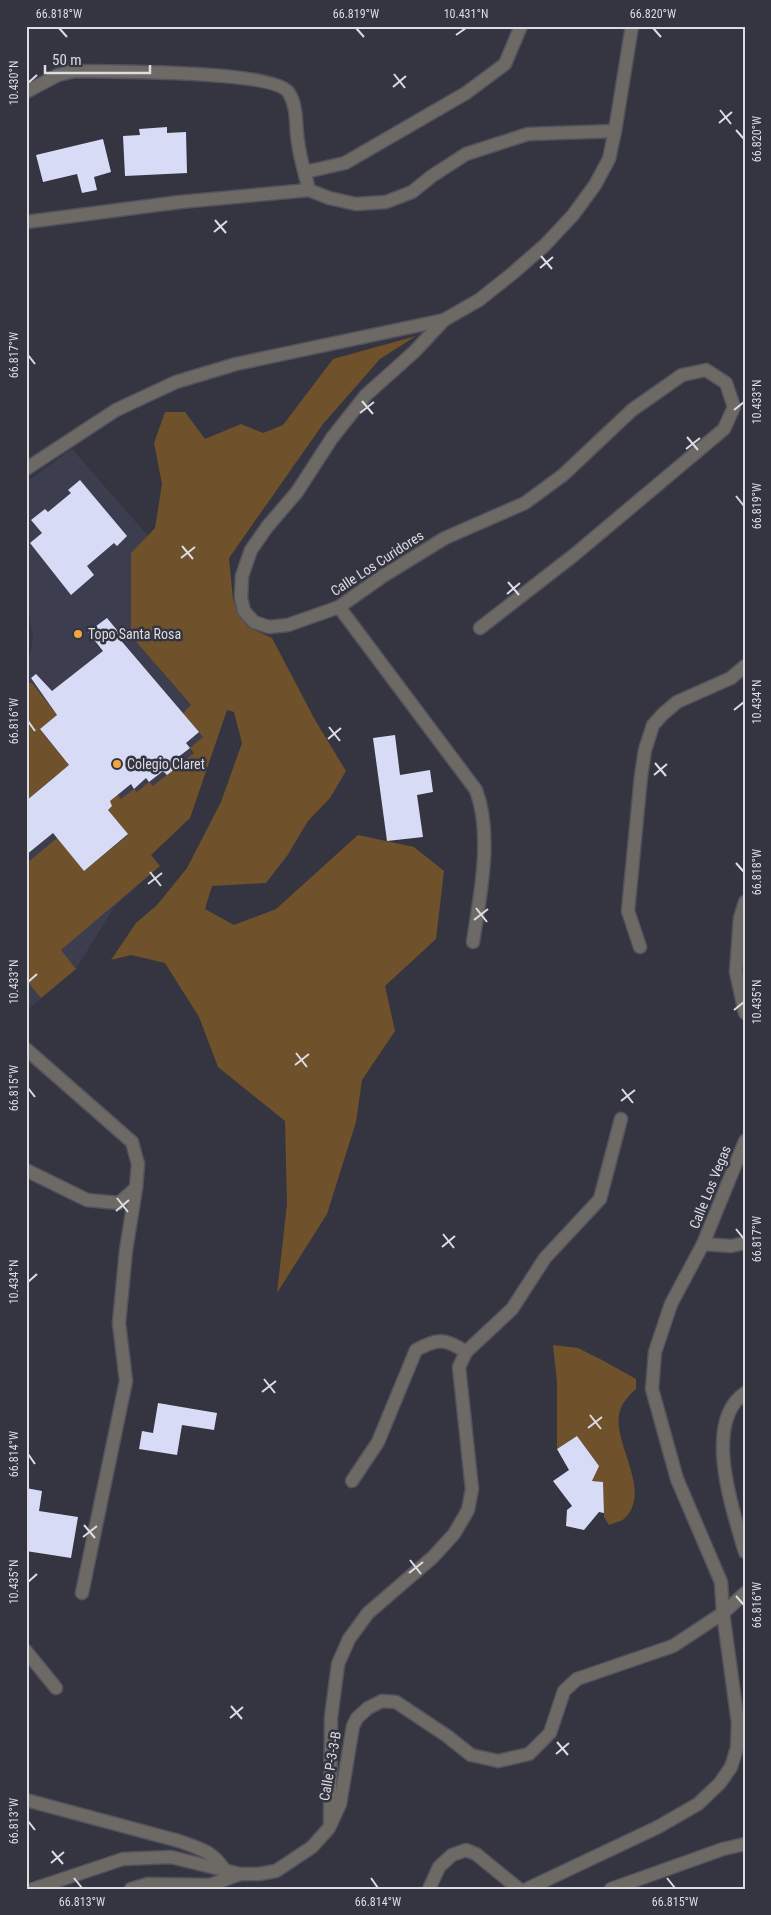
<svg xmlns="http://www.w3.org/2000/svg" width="771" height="1915" font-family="'Roboto Condensed',sans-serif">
  <rect width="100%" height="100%" fill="#343540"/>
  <polygon fill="#3c3e4f" points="72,449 148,536 131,553 131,636 191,706 227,710 190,818 151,855 160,866 114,907 76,969 26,1011 26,674 33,638 26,597 26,482"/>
  <g fill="#6f512b">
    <polygon points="416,336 380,359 323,424 229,558 233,600 248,627 272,638 315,720 346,771 330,798 308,821 287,856 266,883 212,886 205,909 234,925 276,909 358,835 414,847 444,871 436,939 385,986 395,1031 362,1080 356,1122 327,1214 277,1293 287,1204 285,1121 218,1067 199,1017 165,963 131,955 111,960 136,923 157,905 187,868 221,802 242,743 234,712 227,710 190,818 151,855 160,866 61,950 76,969 41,998 26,980 26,864 57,838 84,871 128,835 108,810 112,806 106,795 113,789 121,799 134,789 137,792 149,782 153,786 194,753 190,748 203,737 183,713 191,705 131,636 131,553 155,528 162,484 154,443 165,412 185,412 205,439 241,424 263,433 283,425 333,359"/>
    <polygon points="26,683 32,683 57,715 40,730 73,770 56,775 26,801"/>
    <path d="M 553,1345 L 578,1348 L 602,1360 L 636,1379 L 636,1389 C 628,1396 621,1404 619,1415 C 614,1445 653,1493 624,1519 C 620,1522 613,1523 609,1525 L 604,1517 L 603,1482 L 592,1481 L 598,1466 L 577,1436 L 557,1449 L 557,1382 Z"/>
  </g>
  <g fill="#d8dbf5">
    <polygon points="167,127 167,133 186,132 187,173 125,176 123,136 140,135 139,129"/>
    <polygon points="103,139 111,172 94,177 97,190 82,193 77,174 43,182 36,155"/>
    <polygon points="80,480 127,536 117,546 114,543 87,566 94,575 71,595 30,543 42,533 31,520 45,509 48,512 71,493 68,490"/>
    <polygon points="107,618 121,635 118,637 199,732 186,743 190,748 177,758 182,763 167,775 163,771 149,782 146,778 134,789 131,784 110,801 112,806 108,810 128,834 84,871 53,833 26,855 26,801 69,765 40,729 57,715 31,678 36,674 52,691 103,651 88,632"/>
    <polygon points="395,735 400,775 430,770 433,792 417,795 423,837 387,841 373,738"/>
    <polygon points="158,1403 217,1413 214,1430 182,1425 177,1455 139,1449 142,1431 153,1433"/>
    <polygon points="577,1436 599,1466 592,1481 603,1482 604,1513 599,1512 584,1530 566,1526 567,1510 572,1506 553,1481 569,1470 557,1449"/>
    <polygon points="26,1488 42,1491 39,1511 78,1517 71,1558 26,1551"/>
  </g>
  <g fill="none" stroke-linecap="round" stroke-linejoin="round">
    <defs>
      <g id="minor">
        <path d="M 26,92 L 58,75 L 75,71 C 108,72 275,70 289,93 C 298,108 295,125 298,142 C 300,158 305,174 309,190"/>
        <polyline points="305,172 345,163 466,93 505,64 521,26"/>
        <polyline points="26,222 180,202 309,190 329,198 356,204 386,202 412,192 432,176 466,154 528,134 615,131"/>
        <polyline points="26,469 116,410 176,382 236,364 444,320"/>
        <path d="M 339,607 L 476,790 C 493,835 480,896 473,942"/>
        <polyline points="480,628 574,555 724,429 734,407 726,383 706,370 682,375 632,410 563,475 525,503 445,538 383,576 339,607 288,625 269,627 254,622 244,611 241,598 242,576 251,550 267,527 297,492 332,438 366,395 414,352 444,320 479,300 513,273 545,245 573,215 595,185 609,159 615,131 632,26"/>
        <polyline points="745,902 740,918 736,972 745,1013"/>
        <polyline points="640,947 628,911 641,776 645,750 653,725 663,714 677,702 731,678 745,666"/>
        <polyline points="26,1049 132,1142 138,1164 136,1188 126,1250 119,1323 126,1381 82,1593"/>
        <polyline points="26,1170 87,1200 119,1203 136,1188"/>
        <polyline points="703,1244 731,1246 745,1243"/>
        <path d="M 745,1393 C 702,1422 733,1511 745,1552"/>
        <path d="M 352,1481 L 378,1442 L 416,1350 C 438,1338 445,1338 466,1352"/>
        <polyline points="26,1651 56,1688"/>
        <path d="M 26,1800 L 179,1841 C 200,1849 211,1850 224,1869"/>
        <polyline points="330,1822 331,1718 338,1664 349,1639 368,1613 433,1557 454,1534 468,1510 472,1489 459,1367 466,1352 512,1309 545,1258 600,1199 621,1119"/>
        <polyline points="33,1889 123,1859 171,1857 240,1874 259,1874 276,1871 312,1847 329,1828 340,1804 353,1726 357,1718 368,1708 382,1701 396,1702 447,1736 471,1755 498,1761 529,1754 550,1733 564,1691 577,1679 673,1646 723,1613 745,1593"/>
        <polyline points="131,1889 148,1884 210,1885 240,1874"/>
        <polyline points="429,1889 439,1867 452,1855 466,1850 476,1854 519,1889"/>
        <polyline points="527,1889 658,1827 698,1804 720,1783 731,1767 737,1748 738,1723 723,1613 721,1582 677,1479 652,1389 655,1352 671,1304 703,1244 745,1141"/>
        <polyline points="611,1889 723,1849 745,1844"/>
      </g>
    </defs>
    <use href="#minor" stroke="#52535d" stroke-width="15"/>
    <use href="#minor" stroke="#6d6964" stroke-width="12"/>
  </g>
  <path fill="none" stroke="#dcdce3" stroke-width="2" d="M 59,28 L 67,37M 356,28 L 364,37M 653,28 L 661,37M 456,35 L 466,28M 394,74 L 405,88M 28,83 L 37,75M 393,87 L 406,76M 720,110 L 731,124M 719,123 L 732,112M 736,130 L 744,139M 215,220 L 226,233M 214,232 L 227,221M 541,256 L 552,269M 540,268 L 553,257M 28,355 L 35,364M 362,401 L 373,414M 734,410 L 744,402M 360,413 L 374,402M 687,437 L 698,450M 686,449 L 700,438M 736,496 L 744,506M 182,546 L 193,559M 181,558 L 195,547M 508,582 L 519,595M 507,594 L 520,583M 734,710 L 744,702M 28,721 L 35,731M 329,727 L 340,741M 328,739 L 341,728M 655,763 L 666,776M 654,775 L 667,764M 736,863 L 744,872M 150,872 L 161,886M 148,884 L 162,873M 476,908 L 487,922M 474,920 L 488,909M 28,982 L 37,974M 734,1010 L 744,1002M 296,1053 L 307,1067M 295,1065 L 309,1054M 28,1088 L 35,1097M 622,1089 L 633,1103M 621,1101 L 635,1090M 117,1198 L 128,1212M 116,1211 L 129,1200M 736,1229 L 744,1239M 443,1234 L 454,1248M 442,1247 L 455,1236M 28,1282 L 37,1274M 264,1379 L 275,1393M 262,1392 L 276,1381M 590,1415 L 601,1429M 588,1428 L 602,1417M 28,1454 L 35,1464M 84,1525 L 95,1538M 83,1537 L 97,1526M 410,1560 L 421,1574M 409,1573 L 423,1562M 28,1582 L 37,1574M 736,1596 L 744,1605M 231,1706 L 242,1719M 230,1718 L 243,1707M 557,1742 L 568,1755M 556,1754 L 569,1743M 28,1821 L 35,1830M 52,1851 L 63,1864M 51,1863 L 64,1852M 74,1878 L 82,1888M 371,1878 L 378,1888M 667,1878 L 675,1888"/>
  <g fill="#f1a63f" stroke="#343540" stroke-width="2">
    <circle cx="78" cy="634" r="5"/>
    <circle cx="117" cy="764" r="5"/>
  </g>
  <g text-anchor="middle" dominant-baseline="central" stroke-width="5" stroke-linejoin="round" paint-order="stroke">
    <g font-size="14" fill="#dcdce3" stroke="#343540">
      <text transform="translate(377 563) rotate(-33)">Calle Los Curidores</text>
      <text transform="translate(710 1187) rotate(-68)">Calle Los Vegas</text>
      <text transform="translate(330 1766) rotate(-80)">Calle P-3-3-B</text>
    </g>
    <g font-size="14" fill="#dcdce3" stroke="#343540" text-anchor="start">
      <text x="88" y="634">Topo Santa Rosa</text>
      <text x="127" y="764">Colegio Claret</text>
    </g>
  </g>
  <rect width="771" height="1915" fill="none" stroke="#343540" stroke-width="55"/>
  <path d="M45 65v8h105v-8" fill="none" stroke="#dcdce3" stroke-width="2.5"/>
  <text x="52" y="65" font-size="15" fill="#dcdce3" stroke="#343540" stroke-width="4" paint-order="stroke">50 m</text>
  <rect x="28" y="28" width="716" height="1860" fill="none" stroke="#dcdce3" stroke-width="2"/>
  <g font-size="12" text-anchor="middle" fill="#dcdce3">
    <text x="59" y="18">66.818°W</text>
    <text x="356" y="18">66.819°W</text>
    <text x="466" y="18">10.431°N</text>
    <text x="653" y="18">66.820°W</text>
    <text transform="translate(14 83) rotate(-90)" y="4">10.430°N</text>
    <text transform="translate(757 139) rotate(-90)" y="4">66.820°W</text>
    <text transform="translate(14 355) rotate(-90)" y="4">66.817°W</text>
    <text transform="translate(757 402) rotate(-90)" y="4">10.433°N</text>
    <text transform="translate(757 506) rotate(-90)" y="4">66.819°W</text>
    <text transform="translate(757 702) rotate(-90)" y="4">10.434°N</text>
    <text transform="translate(14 721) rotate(-90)" y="4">66.816°W</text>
    <text transform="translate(757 872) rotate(-90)" y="4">66.818°W</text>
    <text transform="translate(14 982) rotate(-90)" y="4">10.433°N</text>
    <text transform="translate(757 1002) rotate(-90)" y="4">10.435°N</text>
    <text transform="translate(14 1088) rotate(-90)" y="4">66.815°W</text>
    <text transform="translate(757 1239) rotate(-90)" y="4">66.817°W</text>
    <text transform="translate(14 1282) rotate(-90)" y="4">10.434°N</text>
    <text transform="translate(14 1454) rotate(-90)" y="4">66.814°W</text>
    <text transform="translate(14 1582) rotate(-90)" y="4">10.435°N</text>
    <text transform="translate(757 1605) rotate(-90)" y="4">66.816°W</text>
    <text transform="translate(14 1821) rotate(-90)" y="4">66.813°W</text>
    <text x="82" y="1906">66.813°W</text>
    <text x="378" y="1906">66.814°W</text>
    <text x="675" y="1906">66.815°W</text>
  </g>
</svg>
